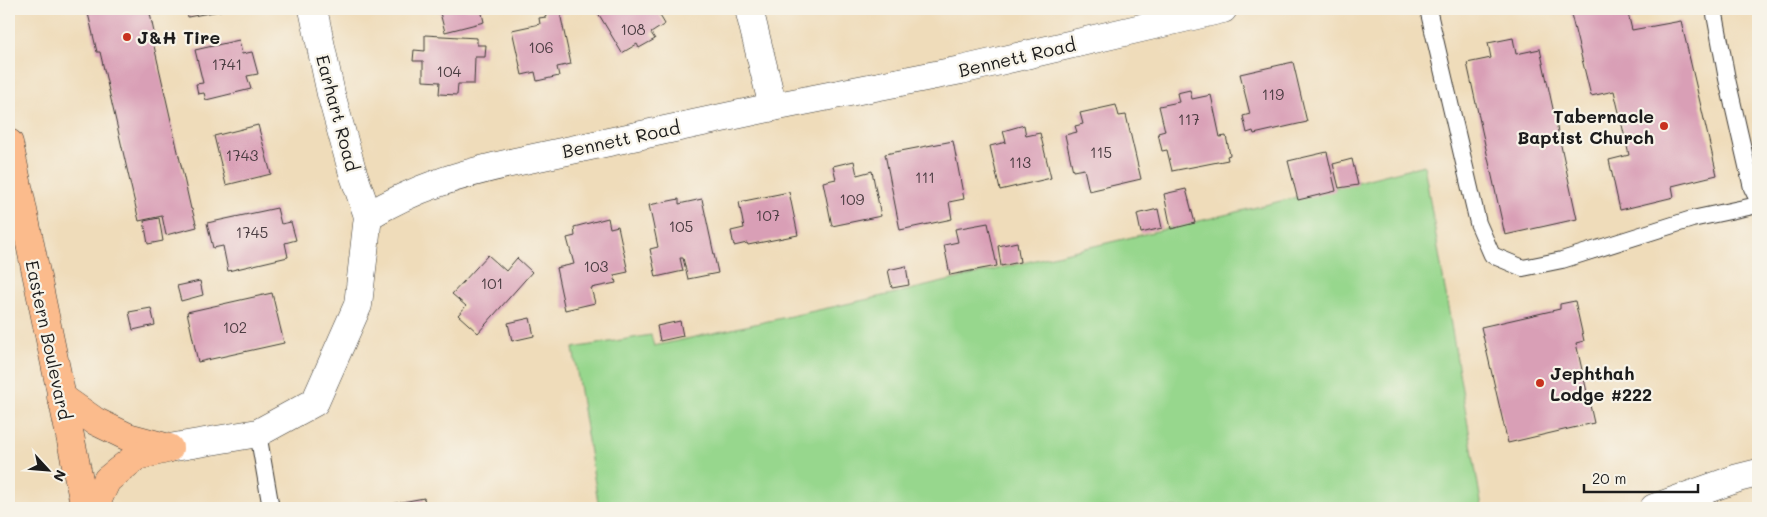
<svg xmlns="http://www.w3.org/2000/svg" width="1767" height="517" font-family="Mali,sans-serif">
  <rect width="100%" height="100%" fill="#f7f3e8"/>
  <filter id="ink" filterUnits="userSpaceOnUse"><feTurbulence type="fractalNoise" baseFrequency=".02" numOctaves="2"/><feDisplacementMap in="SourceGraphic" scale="10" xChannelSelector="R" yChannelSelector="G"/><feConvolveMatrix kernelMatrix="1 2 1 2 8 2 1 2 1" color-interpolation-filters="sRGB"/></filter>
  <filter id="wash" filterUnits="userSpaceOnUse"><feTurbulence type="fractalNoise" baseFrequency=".0096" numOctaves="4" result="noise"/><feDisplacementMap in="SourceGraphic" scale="20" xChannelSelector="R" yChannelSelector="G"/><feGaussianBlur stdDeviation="1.12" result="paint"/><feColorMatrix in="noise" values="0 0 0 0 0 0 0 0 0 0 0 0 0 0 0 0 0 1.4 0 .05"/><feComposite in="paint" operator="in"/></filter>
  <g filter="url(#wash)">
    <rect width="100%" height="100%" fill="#efdcba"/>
    <polygon fill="#97d78d" stroke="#5a7a54" points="1424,165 1482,508 599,508 573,348 651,335 654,346 901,292 1237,212"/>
    <g id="blocks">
      <g fill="#d99fb6">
        <polygon points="87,9 149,9 155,37 152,37 191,209 192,209 197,227 166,235 162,216 139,221 100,52 97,52"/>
        <polygon points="186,9 224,9 224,10 188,17"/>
        <polygon points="439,9 481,9 484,22 445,32"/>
        <polygon points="544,9 570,9 570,11 560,13 571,64 557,67 559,76 537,81 535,72 522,75 512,30 540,24 539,18 546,17"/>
        <polygon points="605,9 656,9 665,24 651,33 655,39 639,48 637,44 622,53 598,13"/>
        <polygon points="1593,9 1627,9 1632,30 1681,21 1717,175 1672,186 1674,197 1620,210 1609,160 1629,155 1614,91 1591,96 1571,14"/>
        <polygon points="425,35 477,38 477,45 486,45 485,57 475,57 474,84 458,84 457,95 439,94 440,82 423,81 423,61 413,61 414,50 425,51"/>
        <polygon points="1513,38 1516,54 1540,49 1577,219 1505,235 1467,63 1491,58 1488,43"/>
        <polygon points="239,40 242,54 252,52 258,74 247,76 251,89 206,100 204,93 198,94 196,84 203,83 195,50"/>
        <polygon points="1293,62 1307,122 1254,134 1253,131 1247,133 1243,116 1250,114 1240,74"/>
        <polygon points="1190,90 1192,99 1211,95 1220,137 1226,136 1230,155 1227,156 1228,160 1172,171 1167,150 1162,151 1158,133 1165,131 1159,106 1179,102 1177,93"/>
        <polygon points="1116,105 1119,116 1126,115 1141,179 1089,191 1084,169 1073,171 1065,135 1077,132 1075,126 1083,124 1080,113"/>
        <polygon points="258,125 271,174 226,185 214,136"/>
        <polygon points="1024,125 1026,136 1040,133 1051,178 1000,190 990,146 1006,142 1003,131"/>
        <polygon points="953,141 964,199 949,202 952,219 900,230 885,154"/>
        <polygon points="1327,152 1336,191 1298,200 1288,161"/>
        <polygon points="1352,159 1358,185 1339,188 1333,164"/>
        <polygon points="854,161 857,175 872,171 881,216 832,226 823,182 836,179 833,166"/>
        <polygon points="1186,189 1195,223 1171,229 1164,194"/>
        <polygon points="789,192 798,235 748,245 747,243 734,246 731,231 744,228 739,202"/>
        <polygon points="679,199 679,204 702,199 718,273 688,279 683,258 680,258 683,271 656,277 650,249 658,247 649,205"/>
        <polygon points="277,208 281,224 291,222 296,240 285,243 288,257 228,271 223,246 213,248 207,223"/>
        <polygon points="1158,209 1162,228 1141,233 1137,214"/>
        <polygon points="159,218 163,241 148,244 144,221"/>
        <polygon points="608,218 610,228 618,226 628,272 614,275 616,283 591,288 595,303 565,310 556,268 574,264 567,238 575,236 574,227"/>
        <polygon points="988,223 997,266 950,275 944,245 958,242 955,229"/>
        <polygon points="1017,242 1020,262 1001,266 998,246"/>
        <polygon points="488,255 506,271 517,258 532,272 478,333 458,315 466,306 452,294"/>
        <polygon points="906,266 909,285 892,288 888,270"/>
        <polygon points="200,281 203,295 181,301 177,286"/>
        <polygon points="272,293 284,343 198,362 187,312"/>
        <polygon points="1575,301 1584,341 1576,343 1594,423 1508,443 1481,327 1560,309 1560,304"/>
        <polygon points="151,308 155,325 133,330 129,312"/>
        <polygon points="530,318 534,336 512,341 508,323"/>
        <polygon points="680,321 683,336 660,341 657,326"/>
        <polygon points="424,498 426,508 376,508 375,507"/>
      </g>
    </g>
  </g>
  <g filter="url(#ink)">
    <use href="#blocks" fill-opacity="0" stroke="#3c3934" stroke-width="1"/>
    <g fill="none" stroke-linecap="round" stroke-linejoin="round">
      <defs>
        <g id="lane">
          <polyline points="1428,9 1478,223 1492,255 1523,268 1562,260 1692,219 1758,205"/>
          <polyline points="1714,9 1727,79 1752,188 1758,200"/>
          <polyline points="258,433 271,508"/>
        </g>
        <g id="street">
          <polyline points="313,9 331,94 352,170 368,216"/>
          <polyline points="749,9 773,107"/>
          <path d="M 169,448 L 258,433 L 315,402 L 358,305 L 368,216 C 416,187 461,174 515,162 L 773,107 L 961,70 L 1223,9"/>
          <polyline points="1654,508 1738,478 1758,473"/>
        </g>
        <g id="primary">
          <polyline points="9,143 85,508"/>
          <polyline points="61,397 95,421 128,437 169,448"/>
          <polyline points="94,508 107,480 137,456 167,449"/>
        </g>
      </defs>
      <use href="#lane" stroke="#3c3934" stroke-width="18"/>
      <use href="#street" stroke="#3c3934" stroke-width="29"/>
      <use href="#primary" stroke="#3c3934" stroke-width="29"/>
      <use href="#lane" stroke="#fff" stroke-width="16"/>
      <use href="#street" stroke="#fff" stroke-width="28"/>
      <use href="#primary" stroke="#fbbb8c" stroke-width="28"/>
    </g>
  </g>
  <g fill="#c8321e" stroke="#f7f3e8" stroke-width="2">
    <circle cx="127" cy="37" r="5"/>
    <circle cx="1664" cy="126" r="5"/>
    <circle cx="1540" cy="383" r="5"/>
  </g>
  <g text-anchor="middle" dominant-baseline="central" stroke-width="4.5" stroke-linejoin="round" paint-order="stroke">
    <g font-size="15" fill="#4b3d42">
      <text x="633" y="29">108</text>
      <text x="541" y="47">106</text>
      <text x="227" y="64">1741</text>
      <text x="449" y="71">104</text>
      <text x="1273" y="94">119</text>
      <text x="1189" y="119">117</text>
      <text x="1101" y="152">115</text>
      <text x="242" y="155">1743</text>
      <text x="1020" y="162">113</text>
      <text x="925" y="177">111</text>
      <text x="852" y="199">109</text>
      <text x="768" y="215">107</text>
      <text x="681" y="226">105</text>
      <text x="252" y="232">1745</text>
      <text x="596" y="266">103</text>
      <text x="492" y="283">101</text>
      <text x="235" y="327">102</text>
    </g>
    <g font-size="18" font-weight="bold" fill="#1c1c1c" stroke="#f7f3e8" text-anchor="start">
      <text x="137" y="37">J&amp;H Tire</text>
      <text x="1654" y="116" text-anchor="end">Tabernacle<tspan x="1654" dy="21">Baptist Church</tspan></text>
      <text x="1550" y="373">Jephthah<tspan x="1550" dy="21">Lodge #222</tspan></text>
    </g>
    <g font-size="18" fill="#1c1c1c" stroke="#f7f3e8">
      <text transform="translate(1017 57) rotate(-13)">Bennett Road</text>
      <text transform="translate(338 113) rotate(75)">Earhart Road</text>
      <text transform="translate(621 139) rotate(-12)">Bennett Road</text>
      <text transform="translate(49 340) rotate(78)">Eastern Boulevard</text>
    </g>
  </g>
  <rect width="1767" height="517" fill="none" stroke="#f7f3e8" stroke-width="30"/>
  <g transform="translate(48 470) rotate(116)" stroke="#f7f3e8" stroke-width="4" paint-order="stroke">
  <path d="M0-4L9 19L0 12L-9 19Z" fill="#1c1c1c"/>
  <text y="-8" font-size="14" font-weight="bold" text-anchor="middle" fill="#1c1c1c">N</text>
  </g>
  <path d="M1584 484v8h114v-8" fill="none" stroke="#1c1c1c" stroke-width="2.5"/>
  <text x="1592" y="484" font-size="15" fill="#1c1c1c" stroke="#f7f3e8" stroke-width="4" paint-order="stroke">20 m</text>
</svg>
